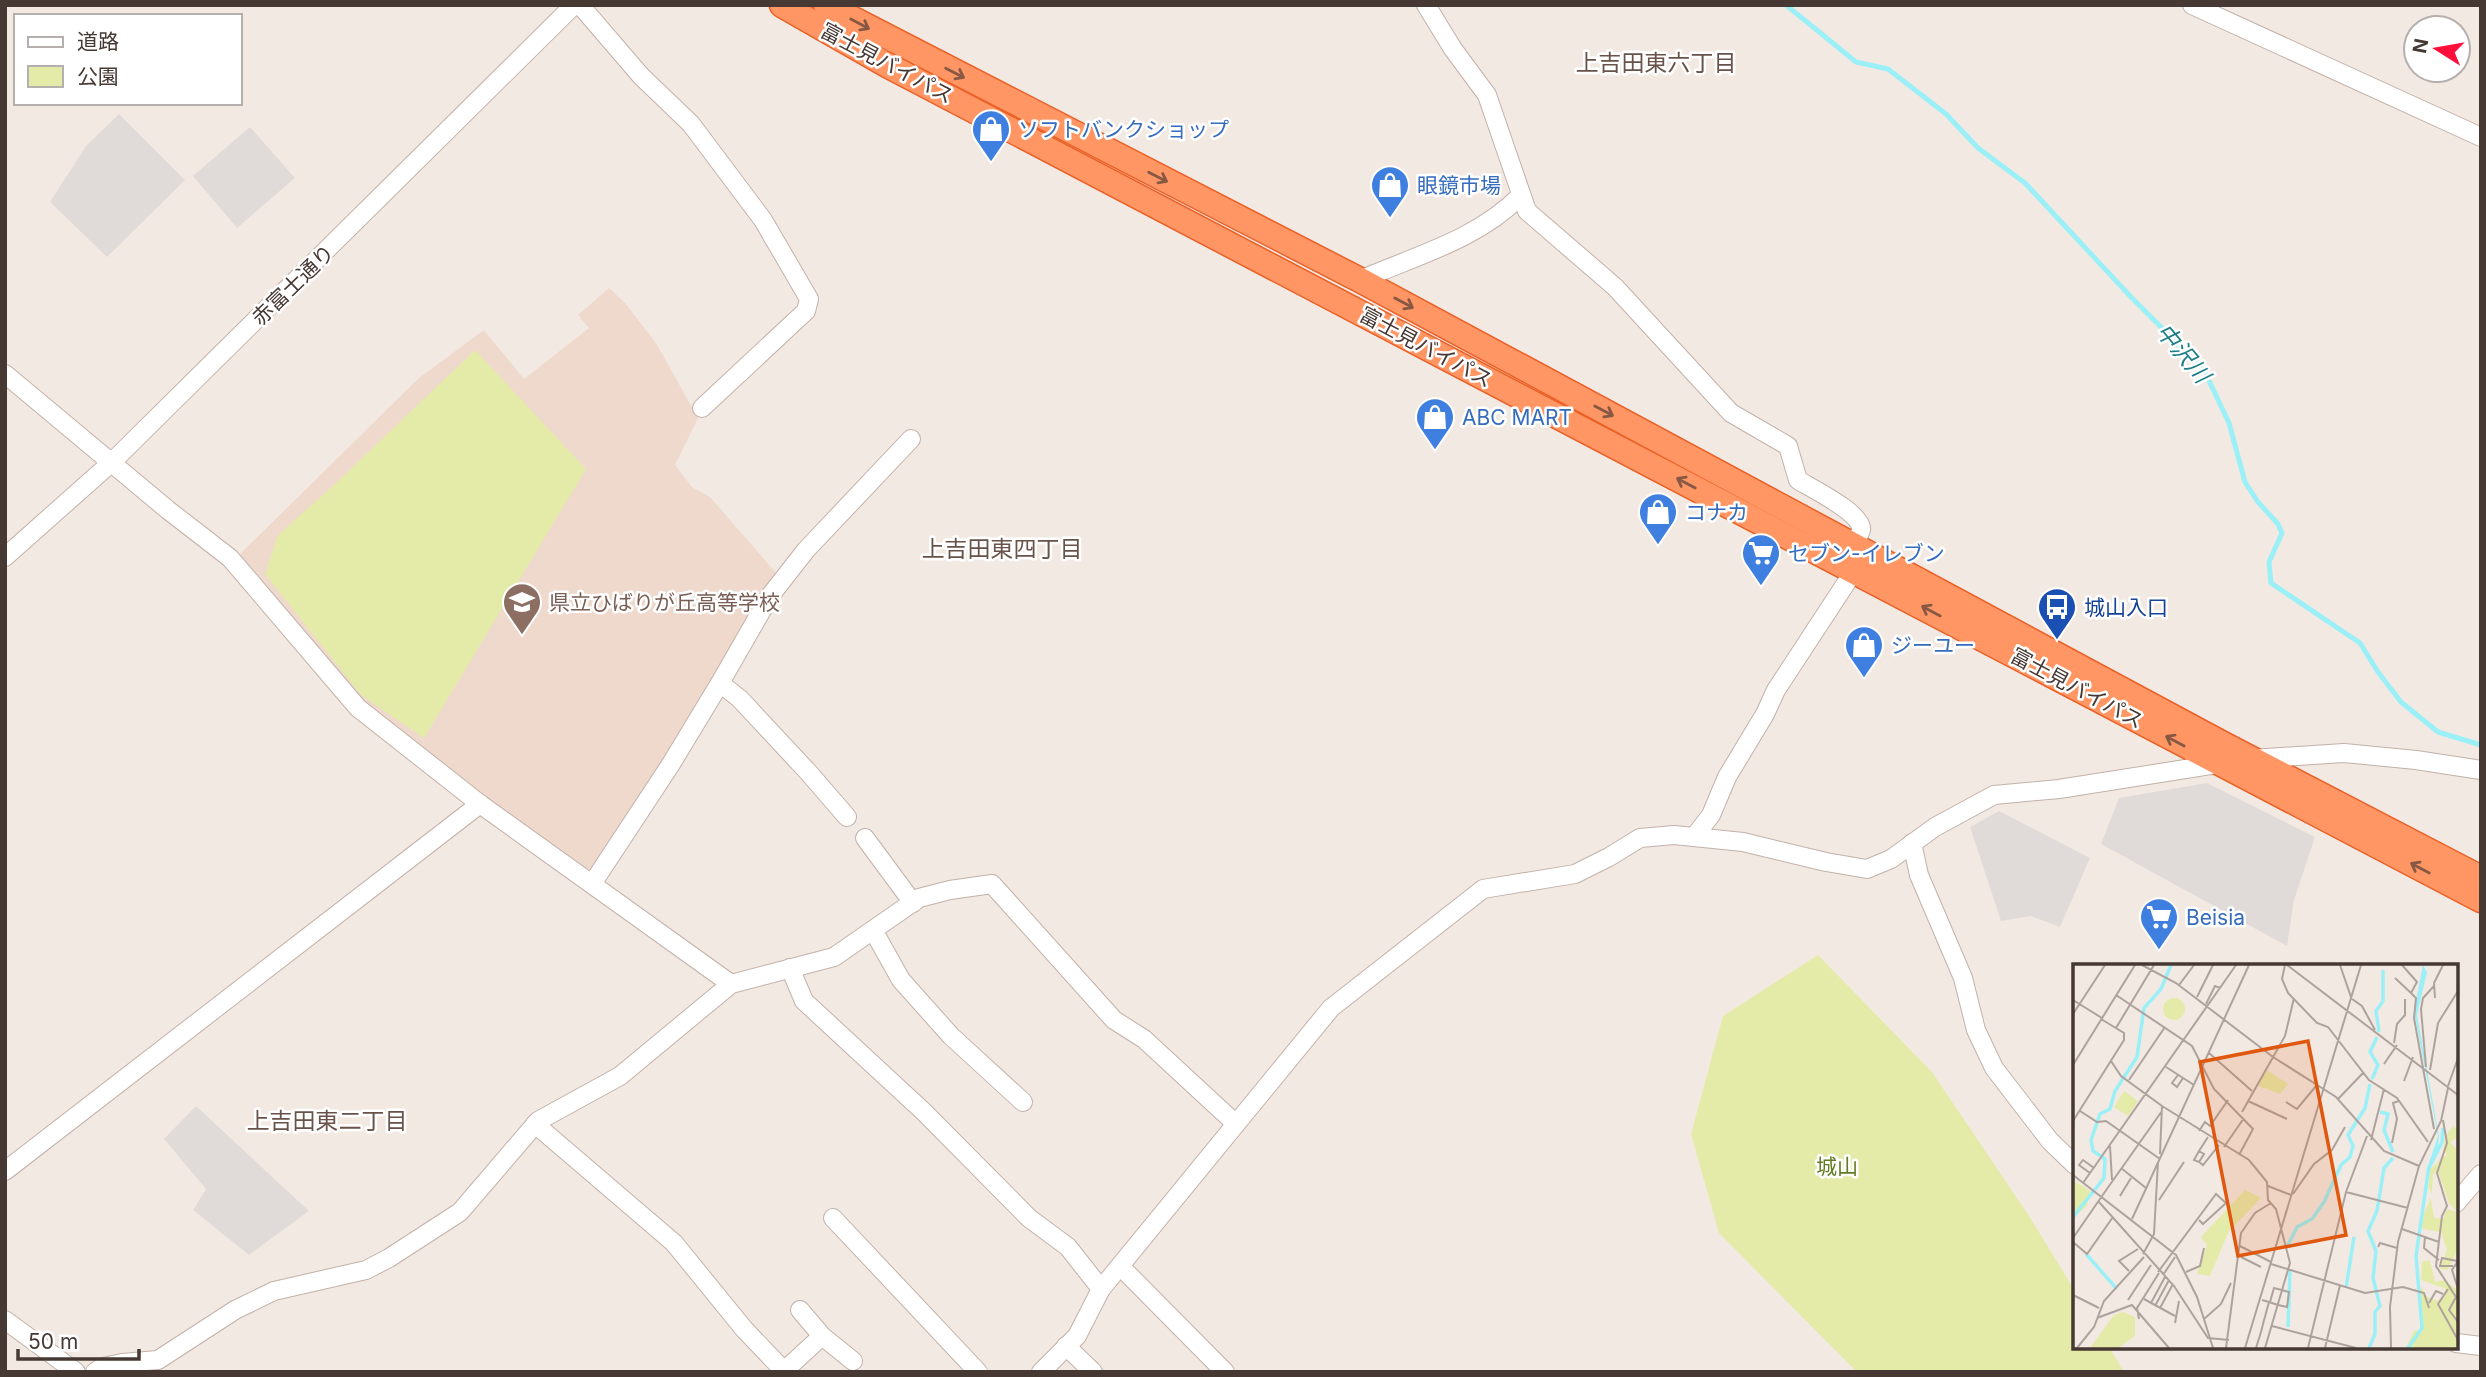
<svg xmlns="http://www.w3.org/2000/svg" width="2486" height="1377" font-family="Inter,'Noto Sans JP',sans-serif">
  <rect width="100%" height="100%" fill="#f3e9e3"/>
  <polygon fill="#eed9cc" points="609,288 625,303 656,343 698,418 675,465 692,487 710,497 777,574 681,731 595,866 588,869 475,790 471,784 385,721 357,697 237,557 419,378 484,330 524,379 589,328 578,315"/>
  <g fill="#e4eba8">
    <polygon points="475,350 586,469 424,738 361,695 265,574 278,535 334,485"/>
    <polygon points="1818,955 1932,1072 2031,1219 2075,1291 2075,1347 2109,1347 2124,1372 1857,1372 1719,1233 1691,1134 1723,1016"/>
  </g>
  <g fill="#e0dbd9">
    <polygon points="119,114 185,180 107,257 50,202 86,146"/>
    <polygon points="250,127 295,178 237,228 193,176"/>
    <polygon points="2207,783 2315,837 2294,900 2287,946 2101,844 2119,798"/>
    <polygon points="1999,811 2090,858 2060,927 2031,916 2001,921 1970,827"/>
    <polygon points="196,1106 309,1211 249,1255 193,1210 206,1189 164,1139"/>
  </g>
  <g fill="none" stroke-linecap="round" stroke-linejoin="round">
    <polyline stroke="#9af0f6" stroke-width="5" points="1786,5 1856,62 1888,69 1946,114 1978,148 2025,183 2131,297 2204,370 2229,423 2245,482 2258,502 2278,524 2282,533 2269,562 2271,583 2360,643 2378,672 2401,702 2438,732 2481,745"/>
    <defs>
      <g id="minor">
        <polyline points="580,5 641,76 691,124 763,220 809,299 806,311 702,408"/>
        <path d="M 1426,5 L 1453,49 L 1487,95 L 1527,211 L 1615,287 L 1731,413 L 1788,446 L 1798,480 C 1811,488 1864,514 1861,530 C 1860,535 1855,541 1852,545"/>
        <polyline points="2192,5 2481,137"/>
        <path d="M 1360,280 C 1415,256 1479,239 1521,195"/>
        <polyline points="5,374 168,510 230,558 358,708 480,804 731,984"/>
        <polyline points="5,557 112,462 574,5"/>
        <polyline points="720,683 740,699 809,773 847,817"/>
        <polyline points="2251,759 2344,753 2416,760 2481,770"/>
        <polyline points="1694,837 1711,815 1727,777 1765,714 1776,690 1854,571"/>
        <polyline points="865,838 913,903"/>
        <polyline points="1912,843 1919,875 1963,978 1976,1030 1994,1068 2050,1141 2075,1165"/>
        <polyline points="592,884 671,764 720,683 770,596 806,550 911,439"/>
        <polyline points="873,930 901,980 951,1036 1023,1102"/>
        <polyline points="790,968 804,1001 924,1112 1029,1218 1068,1247 1101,1289"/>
        <polyline points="535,1124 674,1243 744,1329 785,1372"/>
        <polyline points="5,1171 480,804"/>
        <polyline points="2456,1203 2481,1174"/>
        <polyline points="833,1218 978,1372"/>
        <polyline points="1120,1266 1225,1372"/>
        <polyline points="800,1310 822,1336 853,1361"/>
        <polyline points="5,1320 76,1372"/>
        <polyline points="2456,1343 2481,1346"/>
        <polyline points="1066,1346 1093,1372"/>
        <polyline points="784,1371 822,1336"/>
        <polyline points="95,1372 103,1367 122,1363 158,1360 235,1310 274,1291 366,1270 389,1258 460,1212 538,1121 620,1076 731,984 834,957 919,898 950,890 992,884 1114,1020 1144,1039 1236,1124"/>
        <polyline points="1041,1372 1077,1336 1101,1289 1331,1008 1483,889 1575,874 1609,857 1640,838 1674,835 1743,842 1826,862 1867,869 1891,859 1935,827 1994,795 2059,789 2223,763"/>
      </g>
      <g id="highway">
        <polyline points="782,5 887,65 2481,900"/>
        <polyline points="826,5 1360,280 2223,744 2481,878"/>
      </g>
    </defs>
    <use href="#minor" stroke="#c2b1a8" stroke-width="20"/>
    <use href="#highway" stroke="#ea6027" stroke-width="27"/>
    <use href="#minor" stroke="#fff" stroke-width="18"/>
    <use href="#highway" stroke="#ff9663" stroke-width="24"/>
  </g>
  <defs><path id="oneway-shaft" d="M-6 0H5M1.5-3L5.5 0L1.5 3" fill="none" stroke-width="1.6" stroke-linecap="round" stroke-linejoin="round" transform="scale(1.75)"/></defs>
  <g stroke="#875944">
    <use href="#oneway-shaft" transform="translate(860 24) rotate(28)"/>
    <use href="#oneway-shaft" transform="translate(955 73) rotate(27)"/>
    <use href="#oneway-shaft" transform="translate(1158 177) rotate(27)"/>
    <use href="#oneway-shaft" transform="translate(1404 303) rotate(28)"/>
    <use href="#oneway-shaft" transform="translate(1604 411) rotate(28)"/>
    <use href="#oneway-shaft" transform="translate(1686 483) rotate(-152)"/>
    <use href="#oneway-shaft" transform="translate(1931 611) rotate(-152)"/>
    <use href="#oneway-shaft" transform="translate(2175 741) rotate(-152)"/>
    <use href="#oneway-shaft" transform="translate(2420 868) rotate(-152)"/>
  </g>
  <defs>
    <symbol id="shop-pin" viewBox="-11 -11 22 30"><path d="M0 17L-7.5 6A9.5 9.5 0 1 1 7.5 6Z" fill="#3f7fe0" stroke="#fff"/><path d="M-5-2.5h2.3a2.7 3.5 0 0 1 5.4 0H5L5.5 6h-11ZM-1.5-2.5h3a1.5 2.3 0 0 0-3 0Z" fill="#fff"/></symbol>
    <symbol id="supermarket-pin" viewBox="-11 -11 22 30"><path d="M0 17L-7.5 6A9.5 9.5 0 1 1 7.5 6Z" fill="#3f7fe0" stroke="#fff"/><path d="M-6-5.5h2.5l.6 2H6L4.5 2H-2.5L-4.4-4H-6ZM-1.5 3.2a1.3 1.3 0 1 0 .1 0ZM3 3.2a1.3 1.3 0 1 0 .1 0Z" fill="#fff"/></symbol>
    <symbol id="school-pin" viewBox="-11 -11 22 30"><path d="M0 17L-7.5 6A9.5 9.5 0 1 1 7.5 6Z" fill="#8d6e63" stroke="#fff"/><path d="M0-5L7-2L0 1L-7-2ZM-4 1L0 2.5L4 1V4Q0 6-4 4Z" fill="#fff"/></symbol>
    <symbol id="bus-pin" viewBox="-11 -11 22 30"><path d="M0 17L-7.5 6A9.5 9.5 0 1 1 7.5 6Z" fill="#1a4fb4" stroke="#fff"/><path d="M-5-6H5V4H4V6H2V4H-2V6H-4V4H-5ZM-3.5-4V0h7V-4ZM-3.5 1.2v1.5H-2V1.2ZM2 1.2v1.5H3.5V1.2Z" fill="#fff"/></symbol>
  </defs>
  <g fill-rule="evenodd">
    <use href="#shop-pin" x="969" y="107" width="44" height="60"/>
    <use href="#shop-pin" x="1368" y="163" width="44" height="60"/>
    <use href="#shop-pin" x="1413" y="395" width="44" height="60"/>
    <use href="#shop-pin" x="1636" y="490" width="44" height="60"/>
    <use href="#supermarket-pin" x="1739" y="531" width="44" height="60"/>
    <use href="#school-pin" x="500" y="580" width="44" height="60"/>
    <use href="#bus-pin" x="2035" y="585" width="44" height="60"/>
    <use href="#shop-pin" x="1842" y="623" width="44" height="60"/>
    <use href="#supermarket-pin" x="2137" y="895" width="44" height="60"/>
  </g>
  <g text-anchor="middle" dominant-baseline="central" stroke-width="5" stroke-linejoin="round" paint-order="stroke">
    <g font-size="21" fill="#463833" stroke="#fff">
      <text transform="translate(887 63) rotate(28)">富士見バイパス</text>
      <text transform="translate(293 285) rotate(-44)">赤富士通り</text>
      <text transform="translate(1426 347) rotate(28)">富士見バイパス</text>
      <text transform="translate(2077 688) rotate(28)">富士見バイパス</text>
    </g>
    <g font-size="21" fill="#366cbe" stroke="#fff" text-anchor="start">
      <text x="1018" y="129">ソフトバンクショップ</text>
      <text x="1417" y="185">眼鏡市場</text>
      <text x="1462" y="417">ABC MART</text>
      <text x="1685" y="512">コナカ</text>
      <text x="1788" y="553">セブン-イレブン</text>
      <text x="1891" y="645">ジーユー</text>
      <text x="2186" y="917">Beisia</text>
    </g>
    <g font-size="21" fill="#785e54" stroke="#fff" text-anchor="start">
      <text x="549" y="602">県立ひばりが丘高等学校</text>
    </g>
    <g font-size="21" fill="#164399" stroke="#fff" text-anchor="start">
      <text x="2084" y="607">城山入口</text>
    </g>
    <g font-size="21" fill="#637c22" stroke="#fff">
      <text x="1837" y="1166">城山</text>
    </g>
    <g font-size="23" fill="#695249" stroke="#fff">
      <text x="1656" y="63">上吉田東六丁目</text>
      <text x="1002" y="549">上吉田東四丁目</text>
      <text x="327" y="1121">上吉田東二丁目</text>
    </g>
    <g font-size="23" font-style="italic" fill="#1e7e87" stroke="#fff">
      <text transform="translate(2183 353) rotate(50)">中沢川</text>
    </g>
  </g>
  <g transform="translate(2073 964)">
    <rect width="385" height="385" fill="#f3e9e3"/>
    <path d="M90 45a11 11 0 1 1 22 0a11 11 0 1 1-22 0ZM 194,106 L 215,120 L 207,130 L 183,121 ZM 51,127 L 65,137 L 55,152 L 41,143 ZM 380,162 L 385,166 L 385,173 L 377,178 L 385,187 L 385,284 L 375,306 L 367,305 L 374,286 L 368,268 L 350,265 L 347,258 L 358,234 L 361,254 L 370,255 L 374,245 L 384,248 L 376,239 L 365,207 L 360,210 L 359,230 L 356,224 L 356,206 L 374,190 L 370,187 L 372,173 ZM 0,216 L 17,227 L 14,242 L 0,254 ZM 172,226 L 188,234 L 156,267 L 137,312 L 124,310 L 134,281 L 128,273 ZM 349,297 L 357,297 L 362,318 L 371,316 L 385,326 L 385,384 L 333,384 L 341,367 L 347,366 L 348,322 L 353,332 L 364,337 L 373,330 L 371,324 L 348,316 ZM 50,348 L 62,353 L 62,372 L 45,384 L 17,384 L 41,351 Z" fill="#e4eba8"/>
    <path d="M 350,1 L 354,8 L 344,51 L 366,172 L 365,184 L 353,208 L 365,172 L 341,47 Z" fill="#9af0f6"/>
    <path fill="none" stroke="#9af0f6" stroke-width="3.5" d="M 306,68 L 303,47 L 310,37 L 310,6M 299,115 L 305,101 L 297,88 L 304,73M 307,148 L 315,150 L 311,166 L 320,188M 356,204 L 369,178 L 370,164M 304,247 L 311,204 L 320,194M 0,253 L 31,214 L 32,195 L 20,187 L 18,176 L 27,150 L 37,145 L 42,127 L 64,93 L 71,44 L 88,25 L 98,1M 214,283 L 224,263 L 239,255 L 251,238 L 268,201 L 277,193 L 280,182 L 275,171 L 292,144 L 297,120M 13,290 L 44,325M 273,324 L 281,273M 215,363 L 217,305M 296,384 L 302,370 L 302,348 L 307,342 L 300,314 L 303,287 L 295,267 L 304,247M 335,384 L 349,364 L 343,292 L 356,202"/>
    <path fill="none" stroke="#aea29d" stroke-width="2" d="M 69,1 L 103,19 L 200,93 L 263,133 L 311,187 L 346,202M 212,1 L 209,15 L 215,29 L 244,59 L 255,63 L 296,116 L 324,134 L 355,178M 214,1 L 385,131M 267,1 L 278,33M 329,1 L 344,18 L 338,29 L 343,34 L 341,54 L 361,165M 322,14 L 338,29M 106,21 L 121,1M 43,31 L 119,82 L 141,125 L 180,165 L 166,191M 124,33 L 140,1M 362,34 L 361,19 L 370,1M 279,35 L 289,42 L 302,66M 0,36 L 29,54M 133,40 L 142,22 L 147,24M 0,50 L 32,1M 43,64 L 81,1M 321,79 L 324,60 L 332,51 L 332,35M 136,89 L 179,127M 38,97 L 48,112 L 89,142 L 87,190M 311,100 L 324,81M 0,101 L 62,1M 93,103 L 121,121M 353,103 L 348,45 L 350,34 L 361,22M 357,106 L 365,59 L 385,27M 105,111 L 99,119 L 104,123 L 110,114M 56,116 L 92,63M 331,117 L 340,93M 375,122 L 385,94M 265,135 L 290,109M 175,137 L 214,155M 213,138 L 224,145 L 243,122M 89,142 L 176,196 L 194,218 L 195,236 L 203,245 L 217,299 L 192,384M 7,147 L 24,158 L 33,157 L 87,195M 169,148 L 212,72 L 221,34M 370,156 L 374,179 L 364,209 L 374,242 L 369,252 L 363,302 L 383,333 L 376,346 L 385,358M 0,157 L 51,76 L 51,69 L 28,55M 126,167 L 132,158 L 137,162 L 155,136M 298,176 L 311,125M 319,179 L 324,155 L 320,139 L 326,137M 37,182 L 39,216M 151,183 L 171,154M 126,187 L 131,190 L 126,198 L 121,196 L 126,187 L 135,173M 126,198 L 130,201 L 146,181M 48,204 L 73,224M 17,209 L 6,201 L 10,196 L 21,204M 0,211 L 103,291 L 124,333 L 140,384M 10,219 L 163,1M 195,222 L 218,231M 273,228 L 335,244M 220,230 L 241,200 L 259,186 L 272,163M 29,232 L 89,147M 47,232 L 58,214M 86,236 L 111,198M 26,238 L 101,322 L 135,374 L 156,376M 59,255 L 176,1M 329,265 L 366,278M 352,273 L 351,284 L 366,296M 0,274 L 29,232M 0,278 L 14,290 L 40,253M 167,282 L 198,298M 305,283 L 307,279 L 324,284M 70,290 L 81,270 L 85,198M 168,293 L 188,303M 385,297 L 379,306 L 385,325M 198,300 L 292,329 L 330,323 L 351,329 L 356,344M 380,302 L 367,302 L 369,294 L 384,297M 56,307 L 46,297 L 65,285M 85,308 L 143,230 L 153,239 L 130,260 L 126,256M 113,308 L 127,302 L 131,284M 90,311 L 102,293M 375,325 L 365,340 L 385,376M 0,331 L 26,344M 71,335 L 102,352M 55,336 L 78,301M 78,339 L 92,313M 356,339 L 363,327 L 370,330M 82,342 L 96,316M 87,344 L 100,320M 24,354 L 59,341 L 96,384M 66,355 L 64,344 L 86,309M 131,355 L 148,340 L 158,319M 102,359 L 106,337M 199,362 L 283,384M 4,384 L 21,363 L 31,337 L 71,293M 153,384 L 168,269 L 182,249 L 198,239M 172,384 L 288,1M 183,384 L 188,368 L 190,360 L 196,338 L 197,338 L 201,324 L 216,328 L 214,343 L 205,341 L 196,338 L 189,336M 235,384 L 273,228 L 294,172M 252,384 L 267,321M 318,384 L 317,343 L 325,278 L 346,202 L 368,157 L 375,124"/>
    <path fill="#e0570e" fill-opacity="0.15" stroke="#e0570e" stroke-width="3.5" d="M 235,77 L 273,271 L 165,292 L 127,98 Z"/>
    <rect width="385" height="385" fill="none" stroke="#463833" stroke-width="3.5"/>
  </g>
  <rect width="2486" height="1377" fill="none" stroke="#463833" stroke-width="14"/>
  <rect x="14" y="14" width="228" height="91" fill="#ffffff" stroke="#b5afad" stroke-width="2"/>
  <rect x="28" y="37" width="35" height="10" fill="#ffffff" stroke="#b5afad" stroke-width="2"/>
  <text x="77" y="49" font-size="21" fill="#463833">道路</text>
  <rect x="28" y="66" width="35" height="21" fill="#e4eba8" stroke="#b5afad" stroke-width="2"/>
  <text x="77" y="84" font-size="21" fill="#463833">公園</text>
  <g transform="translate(2437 49) rotate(281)"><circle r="33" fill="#ffffff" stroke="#b5afad" stroke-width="2"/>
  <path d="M0-5L12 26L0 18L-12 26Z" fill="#ff0f3c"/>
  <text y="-10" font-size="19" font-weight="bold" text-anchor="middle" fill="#463833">N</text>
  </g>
  <path d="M18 1349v10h121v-10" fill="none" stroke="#463833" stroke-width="3.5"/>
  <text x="28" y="1349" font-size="21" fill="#463833" stroke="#ffffff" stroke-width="5" paint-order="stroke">50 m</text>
</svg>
